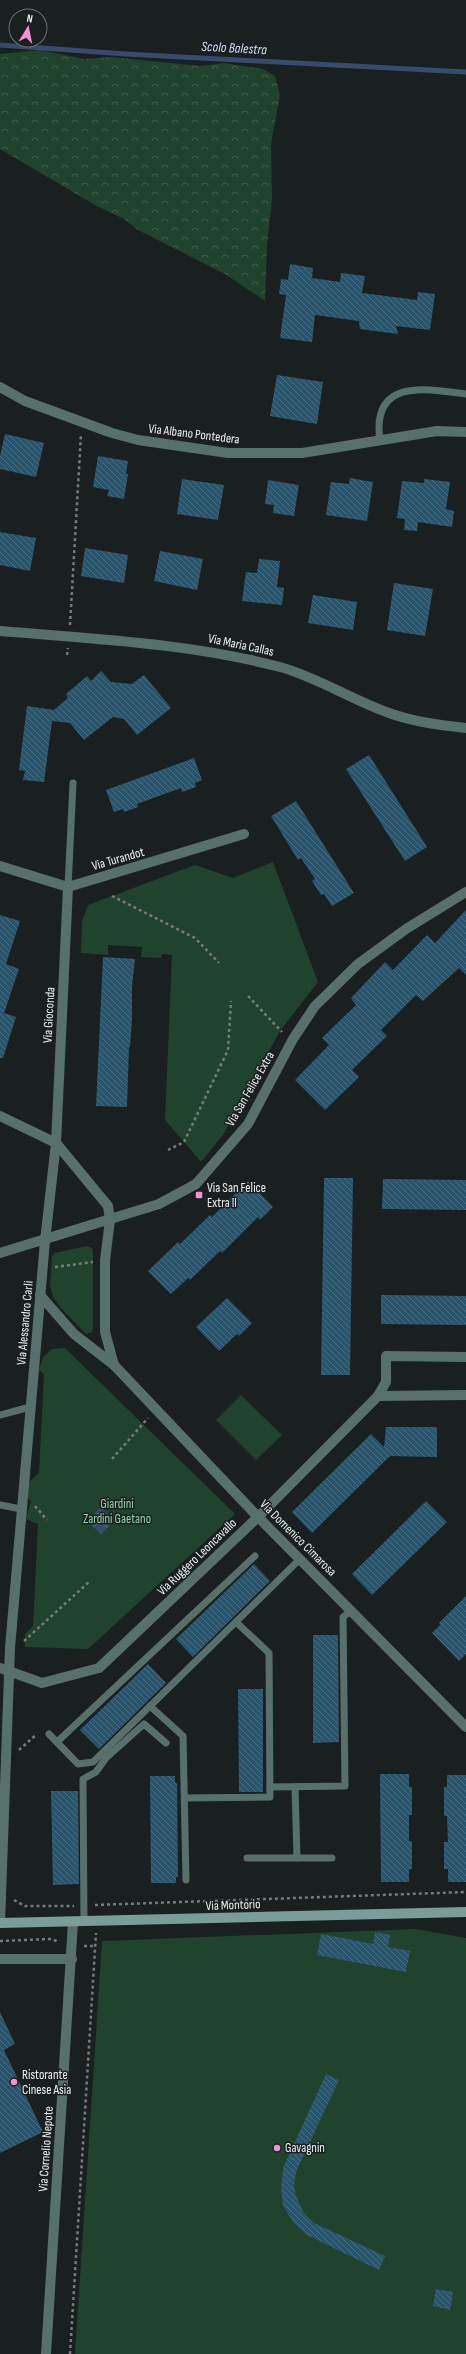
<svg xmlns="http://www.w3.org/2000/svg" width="466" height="2354" font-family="'Sofia Sans Condensed',sans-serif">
  <defs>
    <pattern id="forest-crowns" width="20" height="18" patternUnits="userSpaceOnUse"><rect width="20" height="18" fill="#20432d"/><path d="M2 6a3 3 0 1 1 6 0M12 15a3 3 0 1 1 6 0" fill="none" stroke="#415f4c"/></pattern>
    <pattern id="water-waves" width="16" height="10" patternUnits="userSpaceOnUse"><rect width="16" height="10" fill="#384b6e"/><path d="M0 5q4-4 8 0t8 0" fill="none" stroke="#556583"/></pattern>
    <pattern id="building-back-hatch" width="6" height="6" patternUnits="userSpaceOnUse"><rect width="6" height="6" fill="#28556d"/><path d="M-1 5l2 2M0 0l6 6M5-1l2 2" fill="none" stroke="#486e82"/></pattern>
  </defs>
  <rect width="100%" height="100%" fill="#1a1f20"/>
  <g fill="#20432d">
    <polygon points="273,862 318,982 280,1031 223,1135 201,1162 165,1120 172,955 162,954 161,958 141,957 142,947 108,945 108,955 81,953 82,921 88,905 195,865 233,878"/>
    <polygon points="87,1246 92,1248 93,1252 93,1329 92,1332 86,1334 60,1307 53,1297 50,1286 52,1256 54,1253"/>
    <polygon points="65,1348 235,1514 88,1649 25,1647 25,1634 33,1626 38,1524 26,1519 31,1501 26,1496 26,1485 39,1473 44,1374 39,1370 43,1357 52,1349"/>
    <polygon points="241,1395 282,1435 256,1460 216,1420"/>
    <polygon points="416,1929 466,1938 466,2354 75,2354 102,1941"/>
  </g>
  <polygon fill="url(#forest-crowns)" points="40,50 84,59 111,57 200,66 224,63 263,69 275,76 280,95 271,144 272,200 267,244 265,301 225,274 138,230 124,219 95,205 0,149 0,54"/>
  <polygon fill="url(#water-waves)" points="101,1507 114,1521 101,1534 87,1521"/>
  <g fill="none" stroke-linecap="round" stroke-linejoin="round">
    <polyline stroke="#384b6e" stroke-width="5" points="0,45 126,54 466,72"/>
  </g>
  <g fill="url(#building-back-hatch)">
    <polygon points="290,264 313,268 312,278 340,282 341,273 365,276 362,293 417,300 418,292 435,294 430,330 396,326 398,334 360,329 359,321 315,315 312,342 280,338 286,295 279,294 281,279 288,280"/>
    <polygon points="277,375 323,382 317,424 270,416"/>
    <polygon points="5,434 44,443 36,477 0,469 0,456"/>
    <polygon points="98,456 128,461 126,474 128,474 124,499 107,496 109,490 93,487"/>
    <polygon points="350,478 373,482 367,521 326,515 331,482 349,484"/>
    <polygon points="182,479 224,485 218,520 177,514"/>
    <polygon points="424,479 450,482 446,509 454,511 452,527 418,522 417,531 404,530 405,519 397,518 402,481 424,483"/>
    <polygon points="268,480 299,485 294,516 273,513 274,505 265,504"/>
    <polygon points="0,532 36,538 30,571 0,565"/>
    <polygon points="85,548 128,555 124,583 81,576"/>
    <polygon points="160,551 203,559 197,590 154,581"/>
    <polygon points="259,559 280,561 277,587 284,588 282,605 242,601 246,572 257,573"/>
    <polygon points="394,583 433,589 425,636 387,630"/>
    <polygon points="313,595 357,602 353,630 308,623"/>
    <polygon points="101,671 111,682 132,684 144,675 171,708 137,735 124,719 113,717 84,740 70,723 52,721 44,782 23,780 25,771 19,770 27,706 54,710 68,698 66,694 87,676 91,681"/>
    <polygon points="369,755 427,847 405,861 346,769"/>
    <polygon points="194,758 202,780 195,783 196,787 182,792 181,788 137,804 138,807 124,812 123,809 114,812 106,790"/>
    <polygon points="296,801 354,893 332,906 324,894 321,895 312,881 315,879 301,858 298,860 271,816"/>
    <polygon points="466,910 466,975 459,968 423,1001 416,995 381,1030 387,1036 352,1070 359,1077 325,1110 295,1080 329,1045 322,1038 356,1005 351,998 385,962 393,970 427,935 435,943"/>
    <polygon points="0,915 20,921 6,964 19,969 4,1013 16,1017 3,1058 0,1058"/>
    <polygon points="103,957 135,959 132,987 132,1019 130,1047 129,1047 127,1107 96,1106"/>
    <polygon points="324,1178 353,1178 350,1375 321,1375"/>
    <polygon points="383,1179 466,1180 466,1210 382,1209"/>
    <polygon points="248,1181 273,1207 260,1220 258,1217 222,1253 220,1251 190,1280 188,1278 171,1294 148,1271 178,1242 180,1244 210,1215 212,1217"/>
    <polygon points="381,1295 466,1296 466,1325 381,1324"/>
    <polygon points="227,1298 252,1323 239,1336 237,1334 219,1351 196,1327"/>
    <polygon points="386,1427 437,1427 437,1457 390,1456 312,1533 292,1512 371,1434 384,1447"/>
    <polygon points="426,1501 447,1522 372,1595 352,1574"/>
    <polygon points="254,1564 270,1581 193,1657 176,1639"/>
    <polygon points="466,1596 466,1654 459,1661 432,1633 440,1625 439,1623"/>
    <polygon points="313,1635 338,1635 339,1742 313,1743"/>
    <polygon points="148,1664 166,1683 99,1749 80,1730"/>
    <polygon points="238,1689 263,1689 263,1792 239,1792"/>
    <polygon points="380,1774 409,1774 409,1787 412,1787 412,1815 409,1815 409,1841 412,1841 412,1869 409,1869 409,1882 381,1882"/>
    <polygon points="447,1775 466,1775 466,1882 448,1882 448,1869 444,1869 444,1842 448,1842 447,1816 444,1816 444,1787 447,1787"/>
    <polygon points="150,1776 175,1776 175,1783 177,1783 178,1877 176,1877 176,1883 151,1883"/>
    <polygon points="51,1791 78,1791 79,1884 53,1885"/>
    <polygon points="375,1932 390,1935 388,1947 410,1951 406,1972 317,1955 321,1934 373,1944"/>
    <polygon points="0,2012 15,2044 4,2050 43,2132 0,2153"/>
    <polygon points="326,2074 339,2080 296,2172 294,2186 296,2196 304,2213 314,2223 385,2256 379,2270 307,2235 293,2222 283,2205 281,2188 283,2168"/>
    <polygon points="436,2289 453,2292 450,2310 433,2306"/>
  </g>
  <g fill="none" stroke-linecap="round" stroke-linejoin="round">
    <g stroke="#777b7c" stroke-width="2.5" stroke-dasharray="3 3" stroke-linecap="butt">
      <polyline points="70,625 81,434"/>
      <polyline points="67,655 68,648"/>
      <polyline points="112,896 195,938 219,963"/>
      <polyline points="248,996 282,1032"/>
      <polyline points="168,1150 184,1142 228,1050 231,1001"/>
      <polyline points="55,1267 93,1262"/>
      <polyline points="112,1459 148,1418"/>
      <polyline points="35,1506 47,1520"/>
      <polyline points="24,1641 89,1582"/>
      <polyline points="19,1750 37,1734"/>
      <polyline points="14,1900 25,1906 74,1906"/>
      <polyline points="95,1905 466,1892"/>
      <polyline points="0,1941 51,1939 59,1942"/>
      <polyline points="84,1946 95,1946"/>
      <polyline points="70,2354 96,1933"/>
    </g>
    <g stroke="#58706b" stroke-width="7">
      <path d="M 380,441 C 371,379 423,388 466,394"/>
      <polyline points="68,887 73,783"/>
      <polyline points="0,1415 30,1407"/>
      <polyline points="0,1505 21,1509"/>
      <polyline points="150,1706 183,1736 186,1880"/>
      <polyline points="49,1734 78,1764 93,1762 300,1559"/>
      <polyline points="57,1742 255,1556"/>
      <polyline points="270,1787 345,1786 343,1617 351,1611"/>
      <polyline points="295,1787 297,1858"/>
      <polyline points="185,1798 270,1797 269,1653 236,1622"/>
      <polyline points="247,1858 332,1858"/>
      <polyline points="84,1922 83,1779 96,1772 106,1758 144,1724 166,1743"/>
    </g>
    <g stroke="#58706b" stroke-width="10">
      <polyline points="0,387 25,401 112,433 138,440 228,453 302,453 437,431 466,432"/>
      <path d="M 0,631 C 94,639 188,643 280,667 C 317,677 352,700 389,713 C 414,722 440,725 466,728"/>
      <polyline points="0,866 68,887 244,834"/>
      <polyline points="0,1116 56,1143 108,1206 110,1220 105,1260 105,1332 114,1365"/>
      <polyline points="0,1253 159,1204 196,1184 248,1124 293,1039 315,1006 358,964 406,929 466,892"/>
      <polyline points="40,1295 74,1334 114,1365 258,1517 466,1727"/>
      <polyline points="378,1396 466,1395"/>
      <polyline points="0,1668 42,1683 99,1668 258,1517 378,1396 386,1382 386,1356 466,1357"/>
      <polyline points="0,1923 10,1648 45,1241 56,1143 68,887"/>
      <polyline points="0,1959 72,1959"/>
      <polyline points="46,2354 73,1922"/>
    </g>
    <polyline stroke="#799e97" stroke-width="10" points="0,1923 466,1912"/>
  </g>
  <g fill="#f591d2" stroke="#1a1f20" stroke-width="1.5">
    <rect x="195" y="1191" width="8" height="8" rx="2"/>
    <circle cx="14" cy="2082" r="4"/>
    <circle cx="277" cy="2148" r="4"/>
  </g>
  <g text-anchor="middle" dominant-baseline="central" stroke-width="3" stroke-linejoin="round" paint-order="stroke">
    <g font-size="13" fill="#edf1f1" stroke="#1a1f20">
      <text transform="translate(194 434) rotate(7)">Via Albano Pontedera</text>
      <text transform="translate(241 645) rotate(12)">Via Maria Callas</text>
      <text transform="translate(118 859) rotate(-16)">Via Turandot</text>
      <text transform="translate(49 1015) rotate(-87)">Via Gioconda</text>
      <text transform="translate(250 1089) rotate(-60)">Via San Felice Extra</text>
      <text transform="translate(25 1323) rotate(-85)">Via Alessandro Carli</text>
      <text transform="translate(298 1538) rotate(45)">Via Domenico Cimarosa</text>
      <text transform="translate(197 1557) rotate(-44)">Via Ruggero Leoncavallo</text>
      <text transform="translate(233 1905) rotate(-2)">Via Montorio</text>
      <text transform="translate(46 2149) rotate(-86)">Via Cornelio Nepote</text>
    </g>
    <g font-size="13" fill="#edf1f1" stroke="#1a1f20" text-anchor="start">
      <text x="207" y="1188">Via San Felice<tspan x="207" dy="15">Extra II</tspan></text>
      <text x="22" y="2075">Ristorante<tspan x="22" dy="15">Cinese Asia</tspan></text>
      <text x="285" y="2148">Gavagnin</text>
    </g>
    <g font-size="13" fill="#92d6a9" stroke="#1a1f20">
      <text x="117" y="1504">Giardini<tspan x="117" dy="15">Zardini Gaetano</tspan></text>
    </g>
    <g font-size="14" font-style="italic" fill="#d0dff7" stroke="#1a1f20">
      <text transform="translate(234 48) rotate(3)">Scolo Balestra</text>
    </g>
  </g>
  <g transform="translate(28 28) rotate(10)"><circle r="19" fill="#1a1f20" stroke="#6e7374"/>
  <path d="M0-3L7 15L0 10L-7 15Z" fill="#f591d2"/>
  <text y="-6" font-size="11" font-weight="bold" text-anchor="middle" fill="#edf1f1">N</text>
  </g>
</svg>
